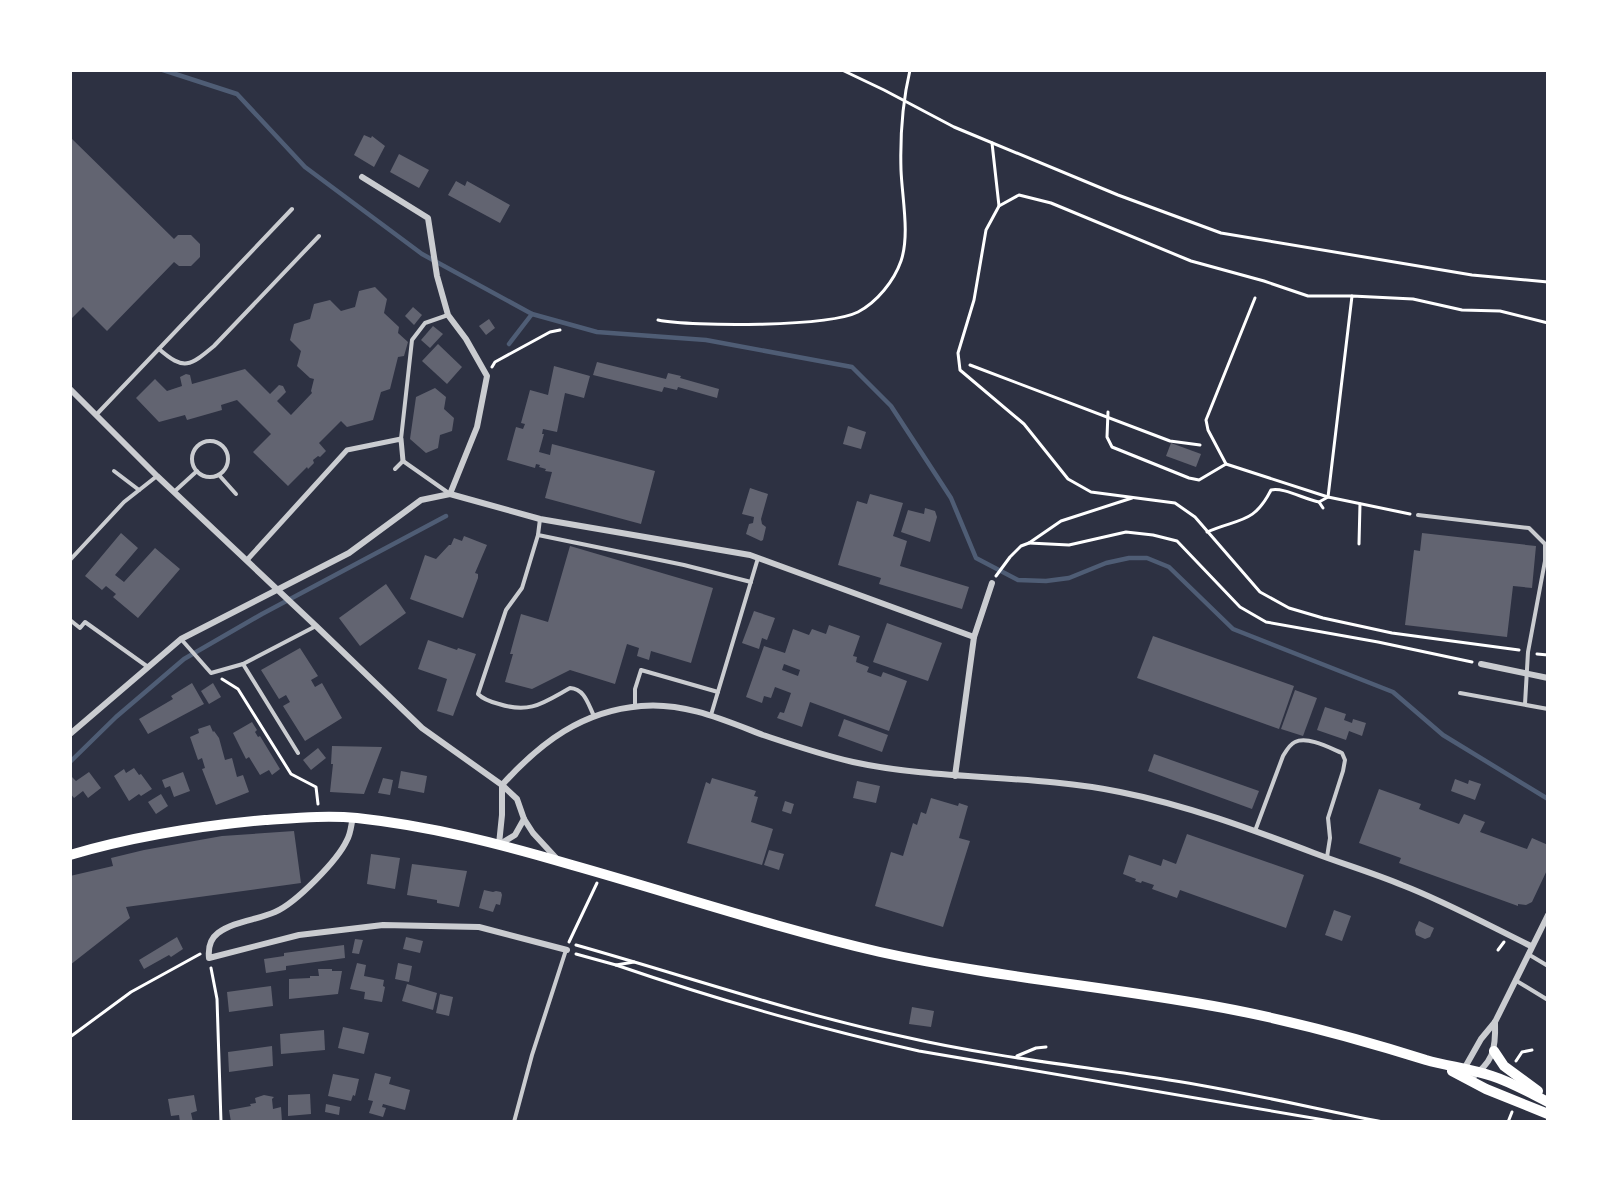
<svg xmlns="http://www.w3.org/2000/svg" width="1618" height="1192" font-family="Cabin,sans-serif">
  <rect width="100%" height="100%" fill="#2d3142"/>
  <g fill="none" stroke-linecap="round" stroke-linejoin="round">
    <g stroke="#4f5d75" stroke-width="4.5">
      <polyline points="163,70 237,94 305,167 422,254 532,314 597,332 706,340 852,367 891,406 951,498 976,558 1018,580 1046,581 1069,578 1106,563 1129,558 1147,558 1169,567 1233,629 1393,692 1443,735 1548,799"/>
      <polyline points="509,344 532,314"/>
      <polyline points="70,762 116,717 184,659 262,614 446,516"/>
    </g>
  </g>
  <g fill="#626471" fill-rule="evenodd">
    <polygon points="364,135 371,138 372,136 385,146 374,167 354,155"/>
    <polygon points="70,137 174,239 178,235 191,235 200,244 200,257 191,266 179,266 174,262 107,331 83,307 70,320"/>
    <polygon points="399,154 429,170 419,188 390,172"/>
    <polygon points="456,181 465,186 467,181 510,205 500,223 448,195"/>
    <polygon points="375,287 387,299 384,313 399,327 398,333 408,342 404,356 398,357 390,389 381,392 373,420 347,427 341,421 319,443 326,451 320,457 318,456 313,460 314,463 308,469 307,467 288,486 253,452 271,434 237,400 221,405 222,410 187,420 185,415 159,422 136,398 155,379 167,391 182,386 180,377 186,374 190,375 192,384 245,369 270,394 279,385 283,386 286,392 277,401 291,415 312,393 311,391 314,379 310,378 297,366 301,351 290,340 294,324 310,319 314,304 330,300 341,311 355,307 359,291"/>
    <polygon points="413,307 422,315 414,325 405,316"/>
    <polygon points="489,319 495,328 486,335 479,326"/>
    <polygon points="433,326 443,334 430,348 421,340"/>
    <polygon points="438,344 462,367 447,384 422,361"/>
    <polygon points="597,362 666,379 668,373 681,376 680,378 719,389 717,398 678,387 677,390 664,387 662,392 593,375"/>
    <polygon points="554,366 590,376 584,398 565,393 557,432 543,429 542,434 544,434 539,452 550,455 552,444 655,471 641,524 545,498 552,472 545,471 546,469 539,467 540,465 536,464 535,468 507,460 516,427 523,429 525,424 521,423 530,390 548,395"/>
    <polygon points="435,388 446,397 444,409 454,418 452,431 440,435 438,448 426,453 410,439 416,397"/>
    <polygon points="848,426 866,432 861,449 843,444"/>
    <polygon points="1171,443 1201,454 1196,467 1166,456"/>
    <polygon points="750,488 768,494 761,519 762,524 766,527 763,540 761,541 746,534 749,524 753,523 754,517 742,514"/>
    <polygon points="870,494 903,503 893,536 907,541 900,566 969,587 962,609 879,584 881,578 838,565 857,501 867,504"/>
    <polygon points="925,508 935,511 937,517 930,542 901,532 908,510 924,514"/>
    <polygon points="121,533 138,548 115,575 124,582 155,548 180,569 138,618 113,597 116,594 106,586 102,590 85,576"/>
    <polygon points="1422,533 1536,546 1532,588 1513,586 1507,637 1405,625 1414,550 1420,551"/>
    <polygon points="464,536 487,545 475,573 478,574 478,578 463,618 410,599 425,555 436,559 449,545 451,545 454,538 462,541"/>
    <polygon points="570,546 713,588 691,663 651,651 649,660 637,656 639,648 627,644 615,684 570,670 532,689 505,682 513,654 510,654 521,614 548,622"/>
    <polygon points="386,584 406,613 360,646 339,618"/>
    <polygon points="754,611 775,618 767,640 762,638 759,649 742,643"/>
    <polygon points="887,623 942,643 928,681 873,662"/>
    <path d="M 829,625 L 860,636 L 853,656 L 857,657 L 856,662 L 869,667 L 867,672 L 881,677 L 883,672 L 907,681 L 889,731 L 810,702 L 802,727 L 777,718 L 780,712 L 784,713 L 791,693 L 775,687 L 771,698 L 764,696 L 762,703 L 746,697 L 764,646 L 785,653 L 793,629 L 809,635 L 812,629 L 826,634 ZM 784,664 L 800,670 L 798,676 L 782,670 Z"/>
    <polygon points="1153,636 1294,686 1279,729 1137,678"/>
    <polygon points="428,640 457,650 458,648 476,654 453,716 437,711 447,679 418,669"/>
    <polygon points="300,648 318,676 311,680 315,687 322,683 342,718 305,741 283,706 290,702 286,695 279,699 261,670"/>
    <polygon points="192,683 204,704 148,734 139,719 173,699 171,696"/>
    <polygon points="213,683 221,697 209,704 201,691"/>
    <polygon points="1295,690 1317,698 1303,736 1281,729"/>
    <polygon points="1325,707 1346,714 1344,720 1352,723 1353,719 1366,723 1362,736 1349,731 1346,740 1317,730"/>
    <polygon points="844,719 888,735 882,752 838,736"/>
    <polygon points="252,722 257,730 255,732 258,737 260,736 280,769 272,775 269,770 260,775 249,757 246,759 233,733"/>
    <polygon points="210,725 213,732 214,731 219,738 225,760 232,758 237,777 243,775 249,792 216,805 202,769 205,768 202,758 198,760 190,737 199,733 198,729"/>
    <polygon points="332,746 382,747 364,794 330,792 333,764 331,764"/>
    <polygon points="318,748 326,758 311,770 303,760"/>
    <polygon points="1154,754 1259,791 1252,809 1148,771"/>
    <polygon points="134,768 139,775 141,774 152,789 141,796 139,794 129,801 114,776 124,769 126,773"/>
    <polygon points="401,771 427,776 424,793 398,788"/>
    <polygon points="89,772 101,788 88,798 83,791 74,798 70,793 70,775 76,781"/>
    <polygon points="183,772 190,791 174,797 170,786 165,788 162,780"/>
    <polygon points="383,778 393,780 390,795 378,793"/>
    <polygon points="712,778 756,791 754,796 758,797 751,822 773,829 762,865 687,843 706,782 710,784"/>
    <polygon points="1455,779 1468,784 1469,780 1481,784 1475,800 1451,791"/>
    <polygon points="857,781 880,786 876,803 853,798"/>
    <polygon points="1379,789 1421,804 1419,809 1459,824 1464,814 1485,822 1480,832 1527,849 1532,838 1548,845 1548,868 1532,902 1526,905 1518,904 1518,906 1399,863 1401,858 1359,843"/>
    <polygon points="161,794 168,806 156,814 148,802"/>
    <polygon points="931,798 958,806 959,803 968,806 959,838 970,841 943,927 875,906 891,852 903,856 913,823 917,825 921,812 926,814"/>
    <polygon points="785,801 794,804 791,814 782,811"/>
    <polygon points="294,831 301,883 126,907 130,918 70,965 70,876 113,866 111,858 144,850 222,836"/>
    <polygon points="1187,834 1304,875 1286,928 1180,890 1177,898 1152,889 1154,885 1142,881 1141,883 1135,881 1136,879 1123,874 1129,855 1161,866 1163,859 1176,864"/>
    <polygon points="769,850 784,854 779,870 764,865"/>
    <polygon points="371,854 400,858 395,889 367,884"/>
    <polygon points="412,864 467,871 459,907 437,903 437,900 407,895"/>
    <polygon points="484,890 493,892 496,891 501,892 502,895 500,905 496,904 493,912 479,908"/>
    <polygon points="1334,910 1351,916 1342,941 1325,935"/>
    <polygon points="1419,921 1434,928 1430,937 1425,939 1416,935 1415,930"/>
    <polygon points="177,937 183,949 171,957 169,955 144,969 139,960"/>
    <polygon points="406,937 423,941 420,953 403,949"/>
    <polygon points="355,939 363,940 359,954 352,953"/>
    <polygon points="344,945 345,958 286,966 286,970 266,973 264,959 284,956 284,953"/>
    <polygon points="357,963 366,965 364,976 384,980 383,986 385,987 382,1002 364,999 365,992 350,989"/>
    <polygon points="398,963 412,966 409,982 395,979"/>
    <polygon points="318,969 332,969 332,971 342,971 338,994 289,999 289,979 310,978 310,976 319,976"/>
    <polygon points="407,984 437,993 433,1010 402,1001"/>
    <polygon points="271,986 273,1006 229,1012 227,992"/>
    <polygon points="440,994 453,997 449,1016 436,1013"/>
    <polygon points="912,1007 934,1011 931,1027 909,1024"/>
    <polygon points="343,1027 369,1033 364,1054 338,1048"/>
    <polygon points="324,1030 325,1050 281,1054 280,1034"/>
    <polygon points="272,1046 273,1066 229,1072 228,1052"/>
    <polygon points="375,1073 391,1077 389,1084 410,1090 405,1110 383,1104 382,1107 386,1108 383,1117 369,1113 373,1101 368,1100"/>
    <polygon points="333,1074 359,1079 355,1096 353,1095 351,1101 328,1096"/>
    <polygon points="310,1094 311,1114 288,1116 288,1095"/>
    <polygon points="194,1095 197,1111 191,1113 193,1122 180,1122 179,1115 171,1116 168,1099"/>
    <polygon points="264,1095 274,1097 272,1099 273,1109 281,1107 282,1122 231,1122 229,1110 251,1106 250,1104 256,1103 255,1098"/>
    <polygon points="326,1104 340,1107 339,1115 325,1112"/>
  </g>
  <g fill="none" stroke-linecap="round" stroke-linejoin="round">
    <g stroke="#fff" stroke-width="3">
      <polyline points="842,70 884,90 954,127 1118,195 1221,233 1472,275 1548,282"/>
      <polyline points="992,143 999,206"/>
      <polyline points="1352,296 1308,296 1264,281 1191,261 1051,203 1019,195 999,206 986,230 974,300 958,353 960,370 1024,424 1068,479 1091,492 1175,503 1195,517 1260,592 1289,608 1323,618 1392,633 1519,650"/>
      <path d="M 658,320 C 693,327 828,327 858,312 C 877,302 894,281 901,261 C 910,235 902,197 901,170 C 900,136 902,104 910,70"/>
      <polyline points="970,365 1170,441 1200,445"/>
      <polyline points="492,367 495,362 550,332 560,330"/>
      <polyline points="1108,412 1107,437 1112,447 1189,478 1199,480 1226,464 1328,497 1410,514"/>
      <polyline points="1226,464 1208,430 1206,420 1255,298"/>
      <polyline points="1319,502 1323,508"/>
      <path d="M 1207,532 C 1239,518 1254,524 1271,490 C 1283,487 1304,499 1319,502 L 1328,497 L 1352,296 L 1413,299 L 1462,310 L 1500,311 L 1548,323"/>
      <polyline points="1029,543 1069,545 1126,532 1153,535 1177,541 1240,607 1266,622 1378,642 1472,662"/>
      <polyline points="1359,544 1360,504"/>
      <polyline points="996,576 1010,557 1021,546 1029,543 1061,521 1132,498"/>
      <polyline points="1537,654 1548,655"/>
      <polyline points="222,679 238,689 291,774 316,787 318,804"/>
      <polyline points="569,942 597,883"/>
      <path d="M 576,945 C 686,976 793,1013 905,1037 C 992,1057 1081,1066 1169,1080 C 1241,1091 1312,1108 1383,1122"/>
      <polyline points="1498,950 1504,942"/>
      <polyline points="576,954 616,965 634,962"/>
      <path d="M 616,965 C 715,999 816,1028 919,1051 L 1336,1122"/>
      <polyline points="211,968 217,999 221,1122"/>
      <polyline points="70,1037 131,992 200,954"/>
      <polyline points="1017,1056 1036,1048 1046,1047"/>
      <polyline points="1516,1061 1522,1052 1532,1050"/>
      <polyline points="1508,1122 1512,1112"/>
    </g>
    <g stroke="#caccd0" stroke-width="4">
      <path d="M 159,349 C 184,371 190,366 214,346 L 319,236"/>
      <polyline points="96,415 292,209"/>
      <polyline points="401,439 412,340 425,323 448,315"/>
      <circle cx="210" cy="459" r="18"/>
      <polyline points="395,469 403,461 450,494"/>
      <polyline points="114,471 139,490"/>
      <polyline points="219,475 236,494"/>
      <polyline points="175,491 197,471"/>
      <polyline points="1418,515 1529,528 1545,544 1545,561 1528,652 1525,704"/>
      <polyline points="540,519 538,535 684,565 751,582"/>
      <path d="M 538,535 L 522,588 L 506,610 L 478,694 C 484,700 491,702 499,704 C 530,714 543,703 570,688 C 585,689 588,704 594,716"/>
      <polyline points="70,560 124,502 157,476"/>
      <polyline points="70,620 80,628 85,622 148,667"/>
      <polyline points="181,639 211,673 243,664 298,753"/>
      <polyline points="243,664 316,626"/>
      <polyline points="1460,693 1548,709"/>
      <polyline points="635,707 635,689 641,670 718,692"/>
      <polyline points="711,715 758,558"/>
      <path d="M 1255,831 L 1283,756 C 1286,751 1290,744 1295,742 C 1308,736 1330,748 1342,753 L 1345,760 L 1343,771 L 1328,818 L 1330,838 L 1327,857"/>
      <polyline points="1528,954 1548,966"/>
      <polyline points="1515,980 1548,1000"/>
      <polyline points="514,1122 532,1055 566,950"/>
    </g>
    <polyline stroke="#caccd0" stroke-width="5" points="247,560 347,450 401,439 403,461"/>
    <g stroke="#caccd0" stroke-width="6">
      <polyline points="362,177 428,218 437,276 448,315 466,339 487,376 477,427 450,494"/>
      <polyline points="70,389 157,476 316,626 422,728 502,785 517,799 524,819 533,833 557,859"/>
      <polyline points="1481,664 1548,678"/>
      <polyline points="70,734 181,639 349,553 421,500 450,494 540,519 750,555 974,637"/>
      <polyline points="955,776 974,637 992,583"/>
      <path d="M 502,785 C 541,742 582,711 641,706 C 684,702 724,720 763,735 C 793,745 822,755 853,762 C 941,781 1033,774 1120,792 C 1186,805 1251,829 1314,853 C 1343,864 1373,873 1402,885 C 1446,902 1488,925 1531,946"/>
      <path d="M 353,817 C 351,825 351,833 347,840 C 338,860 296,903 275,912 C 257,920 234,921 218,933 C 210,939 208,948 209,958 L 299,935 L 383,925 L 479,927 L 567,950"/>
      <polyline points="499,844 502,815 502,785"/>
      <polyline points="500,844 515,835 524,819"/>
      <polyline points="1464,1069 1481,1039 1495,1022 1548,915"/>
      <path d="M 1469,1080 C 1493,1062 1496,1051 1495,1022"/>
    </g>
    <g stroke="#fff" stroke-width="10">
      <path d="M 70,855 C 135,836 199,826 265,820 C 295,818 327,815 357,818 C 431,826 501,844 572,865 C 675,894 776,928 880,952 C 984,975 1091,985 1196,1003 C 1274,1016 1350,1036 1426,1060 C 1447,1066 1471,1069 1492,1076 C 1511,1082 1530,1093 1548,1102"/>
      <polyline points="1494,1051 1504,1066 1538,1091"/>
      <polyline points="1452,1071 1486,1089 1548,1114"/>
    </g>
  </g>
  <rect width="1618" height="1192" fill="none" stroke="#ffffff" stroke-width="144"/>
</svg>
